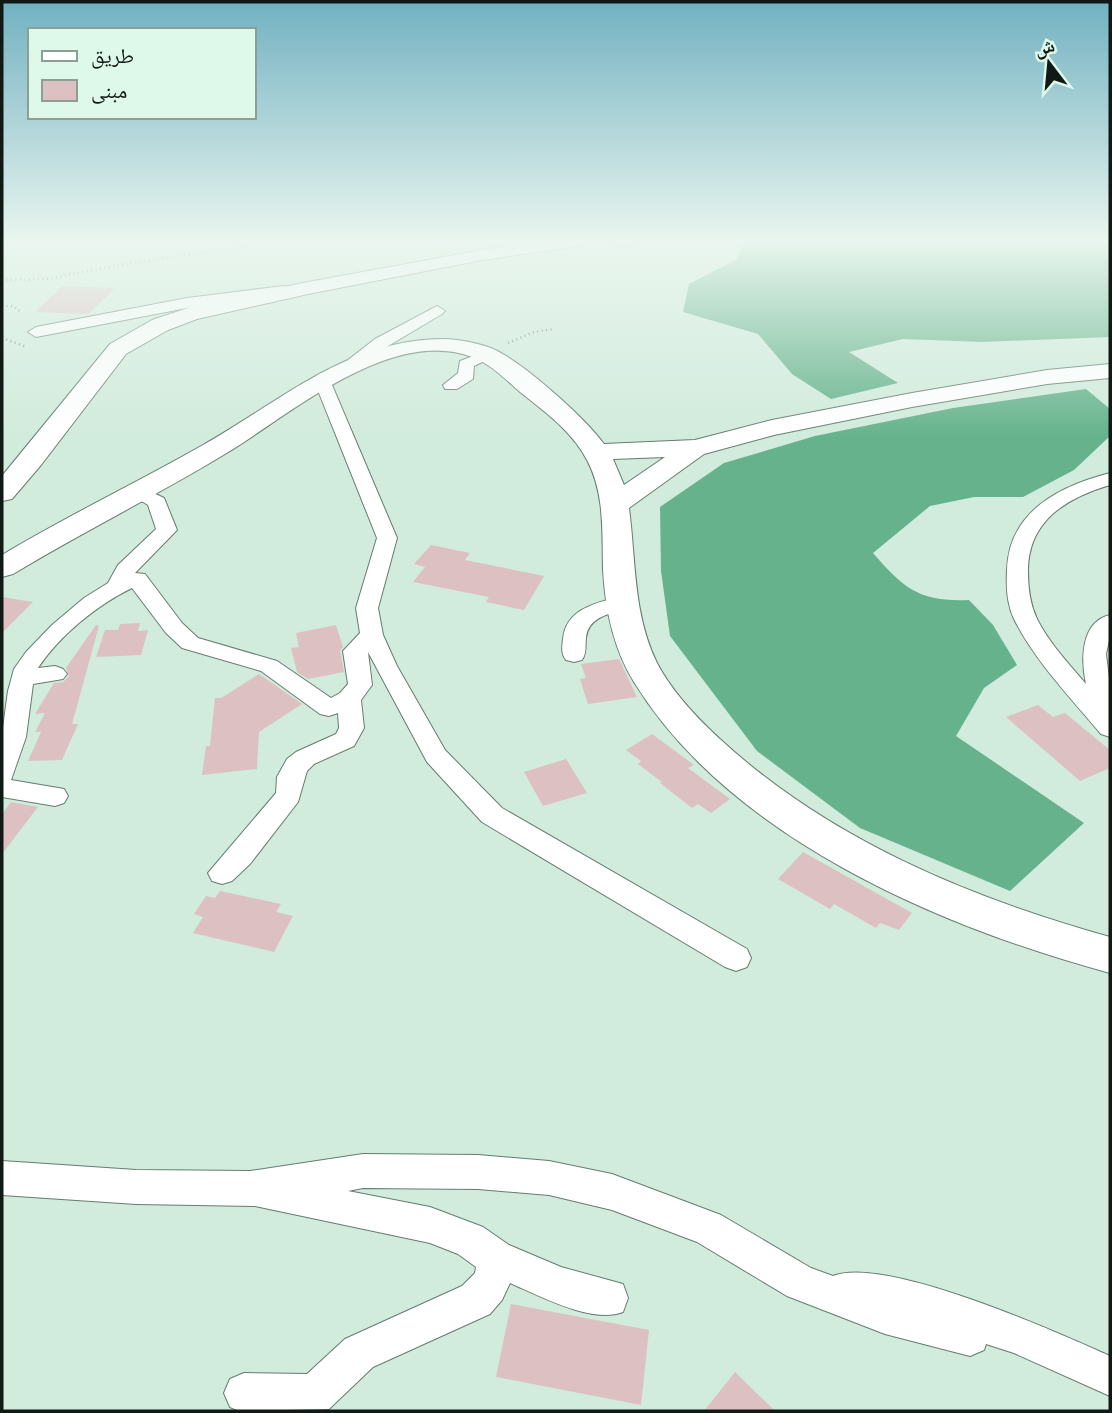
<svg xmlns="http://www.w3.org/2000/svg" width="1112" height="1413" font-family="Overpass,'Noto Naskh Arabic',sans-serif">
  <rect width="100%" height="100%" fill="#d1ebdc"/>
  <g fill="#65b28c">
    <polygon points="745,240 1110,240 1110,337 982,342 903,339 849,352 898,383 831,399 792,374 758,334 683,312 689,284 737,259"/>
    <path d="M 1086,389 L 1110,409 L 1110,436 L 1074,470 L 1023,497 L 974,497 L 930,506 L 873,553 C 904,589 920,602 969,600 L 993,625 L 1017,665 L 984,688 L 956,736 L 1084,823 L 1010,891 L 860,828 L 757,751 L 670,636 L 661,571 L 660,507 L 724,463 L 815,436 L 953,408 Z"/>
  </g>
  <g fill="#ddc1c2">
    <polygon points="63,286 115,288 89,314 35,312"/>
    <polygon points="431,545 470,553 465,560 544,576 524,610 486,602 489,597 413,582 425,567 414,564"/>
    <polygon points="2,597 33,602 2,633"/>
    <polygon points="140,623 138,631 148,630 141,655 96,657 105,630 118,630 120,624"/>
    <polygon points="96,625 99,626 72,724 78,724 62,760 28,761 41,732 35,732 45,713 35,714 54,683 63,682 69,676 66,668"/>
    <polygon points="336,625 343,647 340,651 344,672 308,679 297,672 291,648 299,647 296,633"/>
    <polygon points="619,659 637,697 588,704 580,679 586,678 581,664"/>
    <polygon points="259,674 302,704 259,732 257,769 202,775 206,746 210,746 215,698 221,698"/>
    <polygon points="1038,705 1053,717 1065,713 1110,750 1110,768 1080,781 1006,717"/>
    <polygon points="652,734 694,765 688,768 730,799 711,813 698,804 692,808 660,783 662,782 638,764 641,761 626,750"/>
    <polygon points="566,759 587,793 543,806 524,772"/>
    <polygon points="11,802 38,807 2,854 2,814"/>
    <polygon points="803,852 912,913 899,930 880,923 876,928 834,904 830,909 778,879"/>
    <polygon points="220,891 281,904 276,912 293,916 274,952 193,933 203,917 194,914 206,896 215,898"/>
    <polygon points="511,1304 649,1330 641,1405 496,1377"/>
    <polygon points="735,1372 775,1411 704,1411"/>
  </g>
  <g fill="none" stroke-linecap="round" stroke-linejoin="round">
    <defs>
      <polygon id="lane" points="608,240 624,243 640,240 624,247"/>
      <g id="street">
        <polygon points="283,286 288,287 290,290 288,293 187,308 36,337 28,332 36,327 187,298"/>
        <polygon points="437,306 445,311 442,314 356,365 348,360 375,339"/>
        <polygon points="487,351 495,356 474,366 473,379 457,389 445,389 443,385 458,373 460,361"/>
        <path d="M 321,373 L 329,378 L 397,538 L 378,608 L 383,635 L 397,666 L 445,750 L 502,808 L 747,949 L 751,958 L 747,967 L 736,971 L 725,967 L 482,822 L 427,762 L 368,652 L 372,685 L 361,700 L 364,728 L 354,746 L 314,764 L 307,771 L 298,802 L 250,864 L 232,881 L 222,884 L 212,881 L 208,873 L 276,793 L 277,777 L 287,759 L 296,752 L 336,734 L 339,728 L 338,713 L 329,716 L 320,714 L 261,671 L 182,648 L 166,633 L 132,588 C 97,605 60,635 38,668 L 55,666 L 63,669 L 67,674 L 63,679 L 33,684 L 26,737 L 11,780 L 64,789 L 68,796 L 64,803 L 55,806 L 2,797 L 2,735 L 8,691 L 14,669 L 26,652 L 52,625 L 84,598 L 108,583 L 118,565 L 156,529 L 148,505 L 128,493 L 131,489 L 145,489 L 164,498 L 177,530 L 135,573 L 145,574 L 182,623 L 198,638 L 277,661 L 331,698 L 340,693 L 348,684 L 343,651 L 360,633 L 356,608 L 377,538 L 313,378 Z"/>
        <path d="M 1110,473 L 1110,485 C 1066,498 1028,521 1028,571 C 1028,588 1030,604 1037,619 C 1049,643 1069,664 1086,684 C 1081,661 1080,622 1110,615 L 1110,636 L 1106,654 L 1110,686 L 1110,737 L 1101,734 C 1071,698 1035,661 1014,619 C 1007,604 1006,587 1007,571 C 1008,512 1059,486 1110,473 Z"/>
        <path d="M 622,596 L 630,598 L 633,603 L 630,608 C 612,613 588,616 586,638 C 585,646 587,653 582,660 L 574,662 L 566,660 C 561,654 562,647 563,639 C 566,608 597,603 622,596 Z"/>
        <path d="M 363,1154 L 478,1155 L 549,1161 L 612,1174 L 721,1215 L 811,1268 L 833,1276 C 884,1255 1057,1332 1110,1356 L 1110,1396 L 1014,1353 L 986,1344 L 984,1350 L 970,1356 L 885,1334 L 787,1296 L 697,1242 L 612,1210 L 549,1195 L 478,1189 L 363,1188 L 348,1191 L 430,1207 L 483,1227 L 509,1245 L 561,1267 L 623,1284 L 628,1298 L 623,1312 C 592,1324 540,1296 510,1283 L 502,1300 L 490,1314 L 373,1367 L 329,1409 L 239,1411 L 230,1407 L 224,1393 L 230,1379 L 244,1373 L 307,1374 L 345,1339 L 462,1286 L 475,1273 L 476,1267 L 458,1254 L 430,1243 L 255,1206 L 136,1204 L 2,1195 L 2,1161 L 136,1170 L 250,1171 Z"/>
      </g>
      <g id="secondary">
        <polygon points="537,240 587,240 577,246 477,261 308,294 197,319 168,330 126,354 41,465 12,499 2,501 2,476 110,344 152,320 191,307 308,282"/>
        <path d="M 448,339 C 462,340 477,343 491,348 C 522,361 584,417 604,444 L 695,440 L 772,420 L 912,393 L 1047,370 L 1110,364 L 1110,378 L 1047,384 L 912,407 L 774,435 L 704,454 L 629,508 C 636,561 633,614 657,663 C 672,692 698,719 721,740 C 830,840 970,898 1110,937 L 1110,973 C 941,927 730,838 634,682 C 613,648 605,608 603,569 C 602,532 605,494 587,460 C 572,431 545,412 520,392 C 505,379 491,364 472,357 C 391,326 290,415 225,454 C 156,496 82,532 13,574 L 2,577 L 2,555 C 67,516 136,483 203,445 C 283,400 350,337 448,339 ZM 665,457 L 624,485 L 613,459 Z"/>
      </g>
    </defs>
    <use href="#lane" stroke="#657c70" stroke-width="2"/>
    <use href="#street" stroke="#657c70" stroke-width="2"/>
    <use href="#secondary" stroke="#657c70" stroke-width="2"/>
    <g stroke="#72847a" stroke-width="2.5" stroke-dasharray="1 3.5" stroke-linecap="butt">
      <polyline points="2,280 47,279 124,264 250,246"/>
      <polyline points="2,306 13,306 21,312"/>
      <polyline points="2,338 27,347"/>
      <polyline points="508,343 534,332 554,329"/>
    </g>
    <use href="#lane" fill="#fff" fill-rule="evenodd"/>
    <use href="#street" fill="#fff" fill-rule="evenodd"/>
    <use href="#secondary" fill="#fff" fill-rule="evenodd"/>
  </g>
  <linearGradient id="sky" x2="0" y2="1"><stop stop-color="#71b1c1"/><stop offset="0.55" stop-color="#eaf6ef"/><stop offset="1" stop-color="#eaf6ef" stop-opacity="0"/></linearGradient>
  <rect width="1112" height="438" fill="url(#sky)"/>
  <rect width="1112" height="1413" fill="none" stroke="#101914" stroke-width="7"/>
  <rect x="28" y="28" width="228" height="91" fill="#def8ea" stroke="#8c9f94" stroke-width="2"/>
  <rect x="42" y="51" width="35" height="10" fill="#ffffff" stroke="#8c9f94" stroke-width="2"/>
  <text x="91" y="63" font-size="21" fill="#101914">طريق</text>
  <rect x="42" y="80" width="35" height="21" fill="#ddc1c2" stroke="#8c9f94" stroke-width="2"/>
  <text x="91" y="98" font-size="21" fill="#101914">مبنى</text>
  <g transform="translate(1049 63) rotate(344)" stroke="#def8ea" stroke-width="5" paint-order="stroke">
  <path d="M0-5L12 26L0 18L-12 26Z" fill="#101914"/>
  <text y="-10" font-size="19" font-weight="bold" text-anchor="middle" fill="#101914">ش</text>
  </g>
</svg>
